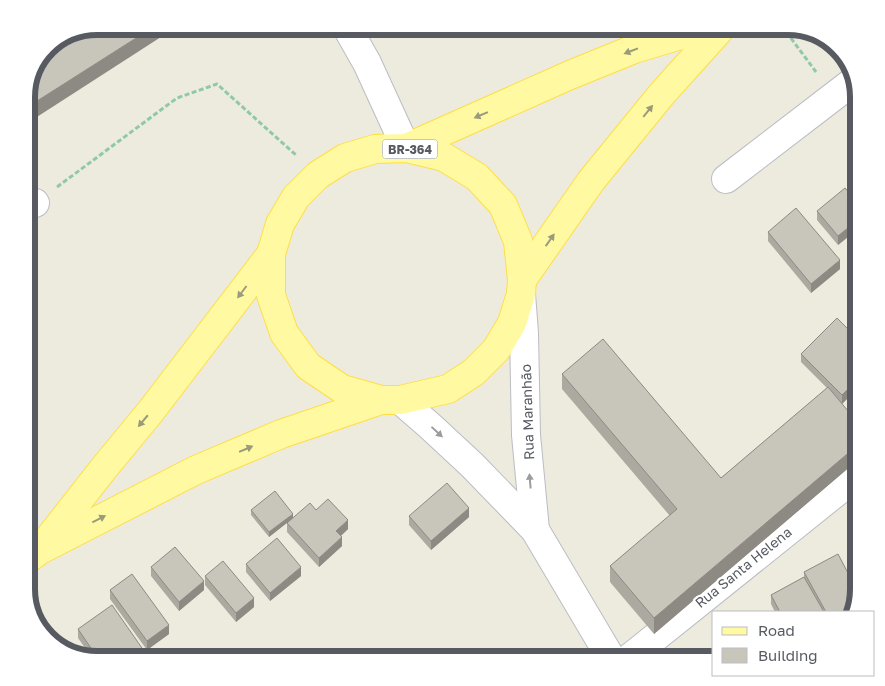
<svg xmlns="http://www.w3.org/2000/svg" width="885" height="686" font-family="'Golos Text',sans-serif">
  <rect width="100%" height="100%" fill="#edebde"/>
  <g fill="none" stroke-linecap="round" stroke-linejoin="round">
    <defs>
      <g id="minor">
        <polyline points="346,26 367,63 406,148"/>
        <polyline points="726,179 855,80"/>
        <polyline points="26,201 35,203"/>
        <polyline points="627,660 859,474"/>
      </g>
      <g id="tertiary">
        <polyline points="521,294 524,333 526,435 535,530"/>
        <polyline points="400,400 430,426 472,465 535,530 612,660"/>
      </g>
      <g id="primary">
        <polyline points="406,148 570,75 634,49 711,26"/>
        <polyline points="522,280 591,181 661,95 723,26"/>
        <polyline points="46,542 104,468 151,411 271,254"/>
        <polyline points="26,560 40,550 196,470 281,434 381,400 400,400 448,389 474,372 496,350 512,323 521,294 522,280 518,241 503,205 477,177 444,157 406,148 375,149 345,158 318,175 296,197 280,224 271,254 271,295 284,333 308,366 342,389 381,400"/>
      </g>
    </defs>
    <use href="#minor" stroke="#bbbdc4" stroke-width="30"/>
    <use href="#tertiary" stroke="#bbbdc4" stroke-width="30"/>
    <use href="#primary" stroke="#ffde45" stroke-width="30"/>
    <g stroke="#90c9a6" stroke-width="3" stroke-dasharray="5 2.5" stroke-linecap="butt">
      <polyline points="782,26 816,72"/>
      <polyline points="57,187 177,98 217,84 297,156"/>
    </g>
    <use href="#minor" stroke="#fff" stroke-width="28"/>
    <use href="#tertiary" stroke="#fff" stroke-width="28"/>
    <use href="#primary" stroke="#fffaa1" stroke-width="28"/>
  </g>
  <g fill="#aca9a1">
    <polygon points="859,204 859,228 838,245 817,220 817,211"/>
    <polygon points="768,232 840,269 811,293 768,241"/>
    <polygon points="859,340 859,387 842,404 859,424 859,459 654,634 610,582 610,566 670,516 562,389 562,374 721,478 827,388 801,362 801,354"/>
    <polygon points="859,389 859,415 850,406 850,397"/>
    <polygon points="251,510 293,518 316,510 348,529 341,536 342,546 319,567 287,532 287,523 292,519 269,537 251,515"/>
    <polygon points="409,516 469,517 431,550 409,525"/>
    <polygon points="246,564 301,576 270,601 246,572"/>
    <polygon points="151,567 204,590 179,611 151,576"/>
    <polygon points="804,572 851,612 775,612 771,604 771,595 804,577"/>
    <polygon points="205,576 254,607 236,622 205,585"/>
    <polygon points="110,590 169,634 147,650 110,599"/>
    <polygon points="78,629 142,657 138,660 96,660 92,658 78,638"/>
  </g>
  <g fill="#8c8a83">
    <polygon points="155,26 178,26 26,124 26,108"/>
    <polygon points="859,219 859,228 838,245 838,236"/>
    <polygon points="840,260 840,269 811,293 811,284"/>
    <polygon points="859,378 859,387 842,404 842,395"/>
    <polygon points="859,444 859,459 654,634 654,618"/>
    <polygon points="469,508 469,517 431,550 431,541"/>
    <polygon points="293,514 293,518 269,537 269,532"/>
    <polygon points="348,520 348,529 336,540 336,531"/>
    <polygon points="342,537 342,546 319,567 319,558"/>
    <polygon points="301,567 301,576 270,601 270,593"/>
    <polygon points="204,581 204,590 179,611 179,602"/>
    <polygon points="254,598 254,607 236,622 236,613"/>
    <polygon points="169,625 169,634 147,650 147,641"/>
    <polygon points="142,648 142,657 138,660 125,660"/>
  </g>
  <g fill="#c8c5bb" stroke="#8c8a83">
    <polygon points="97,26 155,26 26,108 26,92 50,44"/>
    <polygon points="845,188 859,204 859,219 838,236 817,211"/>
    <polygon points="796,208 840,260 811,284 768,232"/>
    <polygon points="837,318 859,340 859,378 842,395 801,354"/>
    <polygon points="603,339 721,478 828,387 859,424 859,444 654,618 610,566 677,509 562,374"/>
    <polygon points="859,389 859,406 850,397"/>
    <polygon points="447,483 469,508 431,541 409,516"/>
    <polygon points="275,491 293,514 269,532 251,510"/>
    <polygon points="328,499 348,520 336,531 342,537 319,558 287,523 310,503 316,510"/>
    <polygon points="277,538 301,567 270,593 246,564"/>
    <polygon points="175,547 204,581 179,602 151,567"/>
    <polygon points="838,554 858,592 851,612 826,612 804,572"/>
    <polygon points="223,561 254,598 236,613 205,576"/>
    <polygon points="132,574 169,625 147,641 110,590"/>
    <polygon points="804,577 824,612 780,612 771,595"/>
    <polygon points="112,605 142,648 125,660 99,660 78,629"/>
    <polygon points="80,650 85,656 76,653"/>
    <polygon points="714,655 714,660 704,660"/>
  </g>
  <defs><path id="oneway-solid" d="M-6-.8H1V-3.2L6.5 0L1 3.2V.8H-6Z" transform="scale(1.25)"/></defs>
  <g fill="#9a9b7b">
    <use href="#oneway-solid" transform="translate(631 51) rotate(159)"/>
    <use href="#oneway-solid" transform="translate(648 111) rotate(-51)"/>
    <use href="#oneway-solid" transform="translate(481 115) rotate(157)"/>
    <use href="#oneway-solid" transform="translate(550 240) rotate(-55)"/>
    <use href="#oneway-solid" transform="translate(242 292) rotate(127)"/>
    <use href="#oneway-solid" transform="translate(143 421) rotate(130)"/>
    <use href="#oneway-solid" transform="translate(246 449) rotate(-23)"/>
    <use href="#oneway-solid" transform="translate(99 519) rotate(-27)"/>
  </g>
  <g fill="#9a9da0">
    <use href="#oneway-solid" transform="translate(437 432) rotate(43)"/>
    <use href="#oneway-solid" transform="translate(530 481) rotate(-95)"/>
  </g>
  <g text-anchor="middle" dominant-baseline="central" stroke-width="4.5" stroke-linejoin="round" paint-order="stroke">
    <rect fill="#fff" stroke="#898c90" stroke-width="1" x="382.5" y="139.5" width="55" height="19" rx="4"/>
    <g font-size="12" font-weight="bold" fill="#575b61">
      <text x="410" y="149">BR-364</text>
    </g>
    <g font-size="14" fill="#575b61" stroke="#fff">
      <text transform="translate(527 412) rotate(-92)">Rua Maranhão</text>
      <text transform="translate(743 567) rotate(-39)">Rua Santa Helena</text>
    </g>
  </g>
  <path d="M0 0H885V686H0ZM97 35H788A62 62 0 0 1 850 97V589A62 62 0 0 1 788 651H97A62 62 0 0 1 35 589V97A62 62 0 0 1 97 35Z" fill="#fff" fill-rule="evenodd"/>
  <path fill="none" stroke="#575b61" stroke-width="6" d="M97 35H788A62 62 0 0 1 850 97V589A62 62 0 0 1 788 651H97A62 62 0 0 1 35 589V97A62 62 0 0 1 97 35Z"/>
  <rect x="712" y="611" width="162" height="65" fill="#ffffff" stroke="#bcbdc0"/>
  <rect x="722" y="627" width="25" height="8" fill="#fffaa1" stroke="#bcbdc0"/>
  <text x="758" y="636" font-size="15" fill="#575b61">Road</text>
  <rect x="722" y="648" width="25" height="15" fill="#c8c5bb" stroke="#bcbdc0"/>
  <text x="758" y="661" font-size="15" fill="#575b61">Building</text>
</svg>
